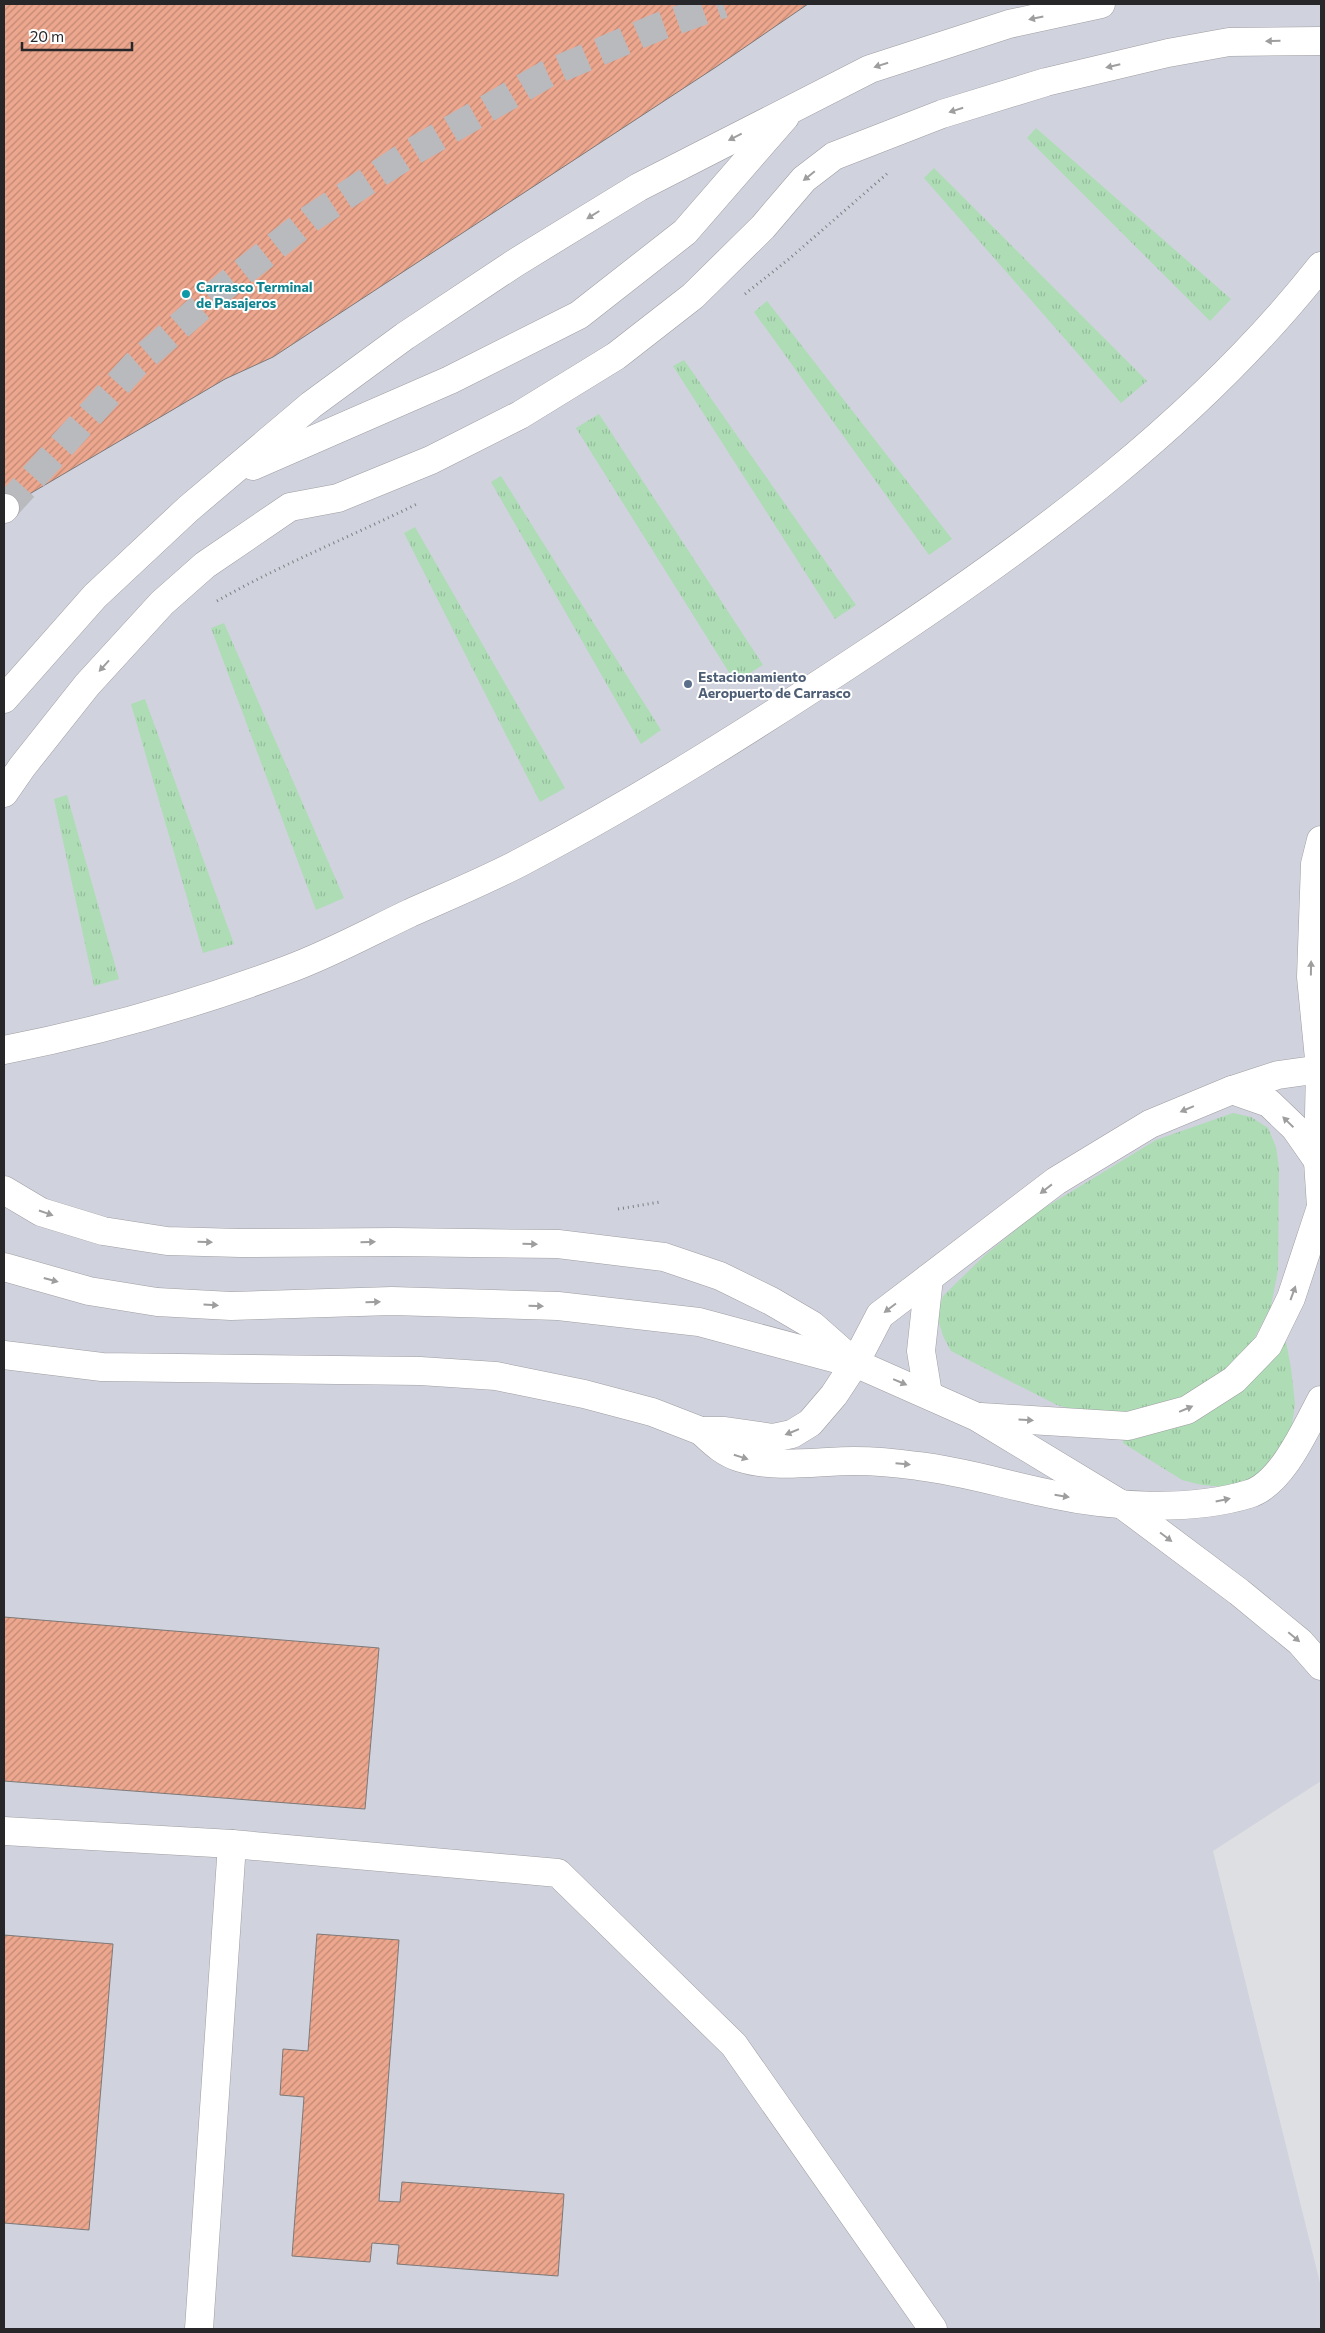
<svg xmlns="http://www.w3.org/2000/svg" width="1325" height="2333" font-family="Commissioner,sans-serif">
  <defs>
    <pattern id="grass-tufts" width="24" height="20" patternUnits="userSpaceOnUse" patternTransform="scale(1.25)"><rect width="24" height="20" fill="#addcb5"/><path d="M3 7l-1-3M5 7V3M7 7l1-3M15 17l-1-3M17 17v-4M19 17l1-3" fill="none" stroke="#95bd9c"/></pattern>
    <pattern id="building-hatch" width="6" height="6" patternUnits="userSpaceOnUse" patternTransform="scale(1.25)"><rect width="6" height="6" fill="#eda78e"/><path d="M-1 1l2-2M0 6l6-6M5 7l2-2" fill="none" stroke="#c08874"/></pattern>
  </defs>
  <rect width="100%" height="100%" fill="#dedfe3"/>
  <polygon fill="#d0d2dd" points="4,4 1321,4 1321,1781 1213,1851 1321,2287 1321,2329 4,2329"/>
  <g fill="url(#grass-tufts)">
    <polygon points="1036,128 1231,299 1210,321 1027,138"/>
    <polygon points="934,168 1147,381 1121,403 924,178"/>
    <polygon points="767,301 952,539 929,555 754,312"/>
    <polygon points="684,360 856,605 835,619 673,366"/>
    <polygon points="599,414 763,665 735,682 576,428"/>
    <polygon points="501,476 661,730 641,744 491,482"/>
    <polygon points="415,527 565,788 540,802 404,533"/>
    <polygon points="224,623 344,898 316,910 211,628"/>
    <polygon points="145,699 234,944 203,953 131,704"/>
    <polygon points="67,795 119,979 94,986 54,799"/>
    <polygon points="1233,1113 1251,1117 1268,1128 1276,1147 1279,1168 1278,1270 1271,1306 1254,1339 1235,1365 1186,1400 1128,1415 1080,1411 1057,1405 951,1351 943,1336 937,1315 943,1296 985,1255 1041,1210 1156,1140"/>
    <polygon points="1279,1340 1286,1342 1291,1368 1295,1404 1291,1431 1266,1471 1248,1481 1225,1487 1202,1485 1182,1480 1123,1443 1124,1439 1128,1437 1177,1427 1203,1415"/>
  </g>
  <g fill="url(#building-hatch)" stroke="#7d7978">
    <polygon points="4,4 808,4 716,67 273,357 225,379 4,509"/>
    <polygon points="4,1617 379,1648 365,1809 4,1781"/>
    <polygon points="317,1934 399,1940 379,2201 400,2202 402,2182 564,2194 558,2276 397,2264 399,2245 372,2243 370,2262 292,2256 304,2097 280,2095 283,2049 308,2051"/>
    <polygon points="4,1935 113,1944 89,2230 4,2223"/>
  </g>
  <g fill="none" stroke-linecap="round" stroke-linejoin="round">
    <polyline stroke="#b9babe" stroke-width="28" stroke-dasharray="28 14" stroke-linecap="butt" points="5,508 136,364 225,286 310,219 407,155 547,74 658,27 723,4"/>
    <defs>
      <g id="minor">
        <polyline points="253,466 450,380 579,315 685,232 785,117"/>
        <polyline points="4,509 5,508"/>
        <polyline points="4,699 95,596 188,509 311,405 405,336 515,263 639,187 870,69 1009,24 1101,4"/>
        <polyline points="4,793 22,767 87,685 162,603 205,565 290,507 338,498 431,460 520,415 616,356 693,296 763,227 804,179 834,156 942,114 1046,82 1168,53 1229,42 1321,41"/>
        <polyline points="1321,840 1315,864 1311,977 1320,1069 1318,1161 1321,1207"/>
        <path d="M 4,1050 C 101,1031 196,1004 289,969 C 330,954 370,932 410,913 C 448,896 487,880 523,861 C 643,798 758,725 871,650 C 1034,542 1199,421 1321,266"/>
        <polyline points="1232,1090 1269,1103 1295,1128 1318,1161"/>
        <polyline points="4,1190 41,1212 103,1231 167,1241 240,1243 395,1242 558,1244 664,1257 720,1276 771,1301 812,1325 855,1363 977,1417 1124,1506 1239,1592 1300,1642 1321,1666"/>
        <polyline points="4,1267 89,1291 157,1302 231,1306 392,1301 558,1306 699,1322 852,1363"/>
        <polyline points="4,1355 102,1367 420,1371 496,1376 584,1394 652,1412 701,1431 725,1431 773,1438 792,1434 810,1423 834,1395 855,1363 880,1315 1056,1181 1150,1124 1232,1090 1278,1075 1321,1069"/>
        <polyline points="928,1394 921,1351 929,1278"/>
        <polyline points="981,1417 1128,1426 1187,1410 1234,1380 1268,1345 1291,1298 1321,1207"/>
        <path d="M 701,1431 C 714,1443 724,1453 741,1458 C 774,1469 820,1461 854,1461 C 875,1461 897,1463 918,1466 C 963,1471 1006,1485 1051,1494 C 1111,1507 1190,1512 1249,1494 C 1282,1484 1306,1428 1321,1400"/>
        <polyline points="4,1831 232,1844 558,1873 734,2045 933,2329"/>
        <polyline points="199,2329 232,1844"/>
      </g>
    </defs>
    <use href="#minor" stroke="#9e9ea2" stroke-width="29"/>
    <g stroke="#7e7f82" stroke-width="3" stroke-dasharray="1 4" stroke-linecap="butt">
      <polyline points="745,294 789,259 889,172"/>
      <path d="M 217,601 C 282,564 352,536 419,503"/>
      <polyline points="618,1209 660,1202"/>
    </g>
    <use href="#minor" stroke="#fff" stroke-width="28"/>
  </g>
  <defs><path id="oneway-solid" d="M-6-.8H1V-3.2L6.5 0L1 3.2V.8H-6Z" transform="scale(1.25)"/></defs>
  <g fill="#9e9e9f">
    <use href="#oneway-solid" transform="translate(1036 18) rotate(168)"/>
    <use href="#oneway-solid" transform="translate(1273 41) rotate(179)"/>
    <use href="#oneway-solid" transform="translate(881 65) rotate(162)"/>
    <use href="#oneway-solid" transform="translate(1113 66) rotate(167)"/>
    <use href="#oneway-solid" transform="translate(956 110) rotate(163)"/>
    <use href="#oneway-solid" transform="translate(735 137) rotate(153)"/>
    <use href="#oneway-solid" transform="translate(809 176) rotate(141)"/>
    <use href="#oneway-solid" transform="translate(593 215) rotate(148)"/>
    <use href="#oneway-solid" transform="translate(104 666) rotate(132)"/>
    <use href="#oneway-solid" transform="translate(1311 968) rotate(-89)"/>
    <use href="#oneway-solid" transform="translate(1187 1109) rotate(157)"/>
    <use href="#oneway-solid" transform="translate(1288 1122) rotate(-136)"/>
    <use href="#oneway-solid" transform="translate(1046 1189) rotate(142)"/>
    <use href="#oneway-solid" transform="translate(46 1213) rotate(19)"/>
    <use href="#oneway-solid" transform="translate(205 1242) rotate(2)"/>
    <use href="#oneway-solid" transform="translate(368 1242) rotate(-1)"/>
    <use href="#oneway-solid" transform="translate(530 1244) rotate(1)"/>
    <use href="#oneway-solid" transform="translate(51 1280) rotate(15)"/>
    <use href="#oneway-solid" transform="translate(1293 1293) rotate(-70)"/>
    <use href="#oneway-solid" transform="translate(373 1302) rotate(-2)"/>
    <use href="#oneway-solid" transform="translate(211 1305) rotate(4)"/>
    <use href="#oneway-solid" transform="translate(536 1306) rotate(2)"/>
    <use href="#oneway-solid" transform="translate(890 1308) rotate(143)"/>
    <use href="#oneway-solid" transform="translate(900 1382) rotate(23)"/>
    <use href="#oneway-solid" transform="translate(1186 1409) rotate(-23)"/>
    <use href="#oneway-solid" transform="translate(1026 1420) rotate(4)"/>
    <use href="#oneway-solid" transform="translate(792 1432) rotate(158)"/>
    <use href="#oneway-solid" transform="translate(741 1457) rotate(17)"/>
    <use href="#oneway-solid" transform="translate(903 1464) rotate(5)"/>
    <use href="#oneway-solid" transform="translate(1062 1496) rotate(9)"/>
    <use href="#oneway-solid" transform="translate(1223 1500) rotate(-12)"/>
    <use href="#oneway-solid" transform="translate(1166 1537) rotate(37)"/>
    <use href="#oneway-solid" transform="translate(1294 1637) rotate(40)"/>
  </g>
  <circle fill="#0f9aa8" stroke="#fff" stroke-width="2" cx="186" cy="294" r="5"/>
  <circle fill="#5c6f8a" stroke="#fff" stroke-width="2" cx="688" cy="684" r="5"/>
  <g text-anchor="middle" dominant-baseline="central" stroke-width="4" stroke-linejoin="round" paint-order="stroke">
    <g font-size="14" font-weight="bold" fill="#0d838f" stroke="#fff" text-anchor="start">
      <text x="196" y="286">Carrasco Terminal<tspan x="196" dy="16">de Pasajeros</tspan></text>
    </g>
    <g font-size="14" font-weight="bold" fill="#4e5e75" stroke="#fff" text-anchor="start">
      <text x="698" y="676">Estacionamiento<tspan x="698" dy="16">Aeropuerto de Carrasco</tspan></text>
    </g>
  </g>
  <rect width="1325" height="2333" fill="none" stroke="#272729" stroke-width="10"/>
  <path d="M22 42v8h110v-8" fill="none" stroke="#272729" stroke-width="2.5"/>
  <text x="30" y="42" font-size="15" fill="#272729" stroke="#ffffff" stroke-width="4" paint-order="stroke">20 m</text>
</svg>
